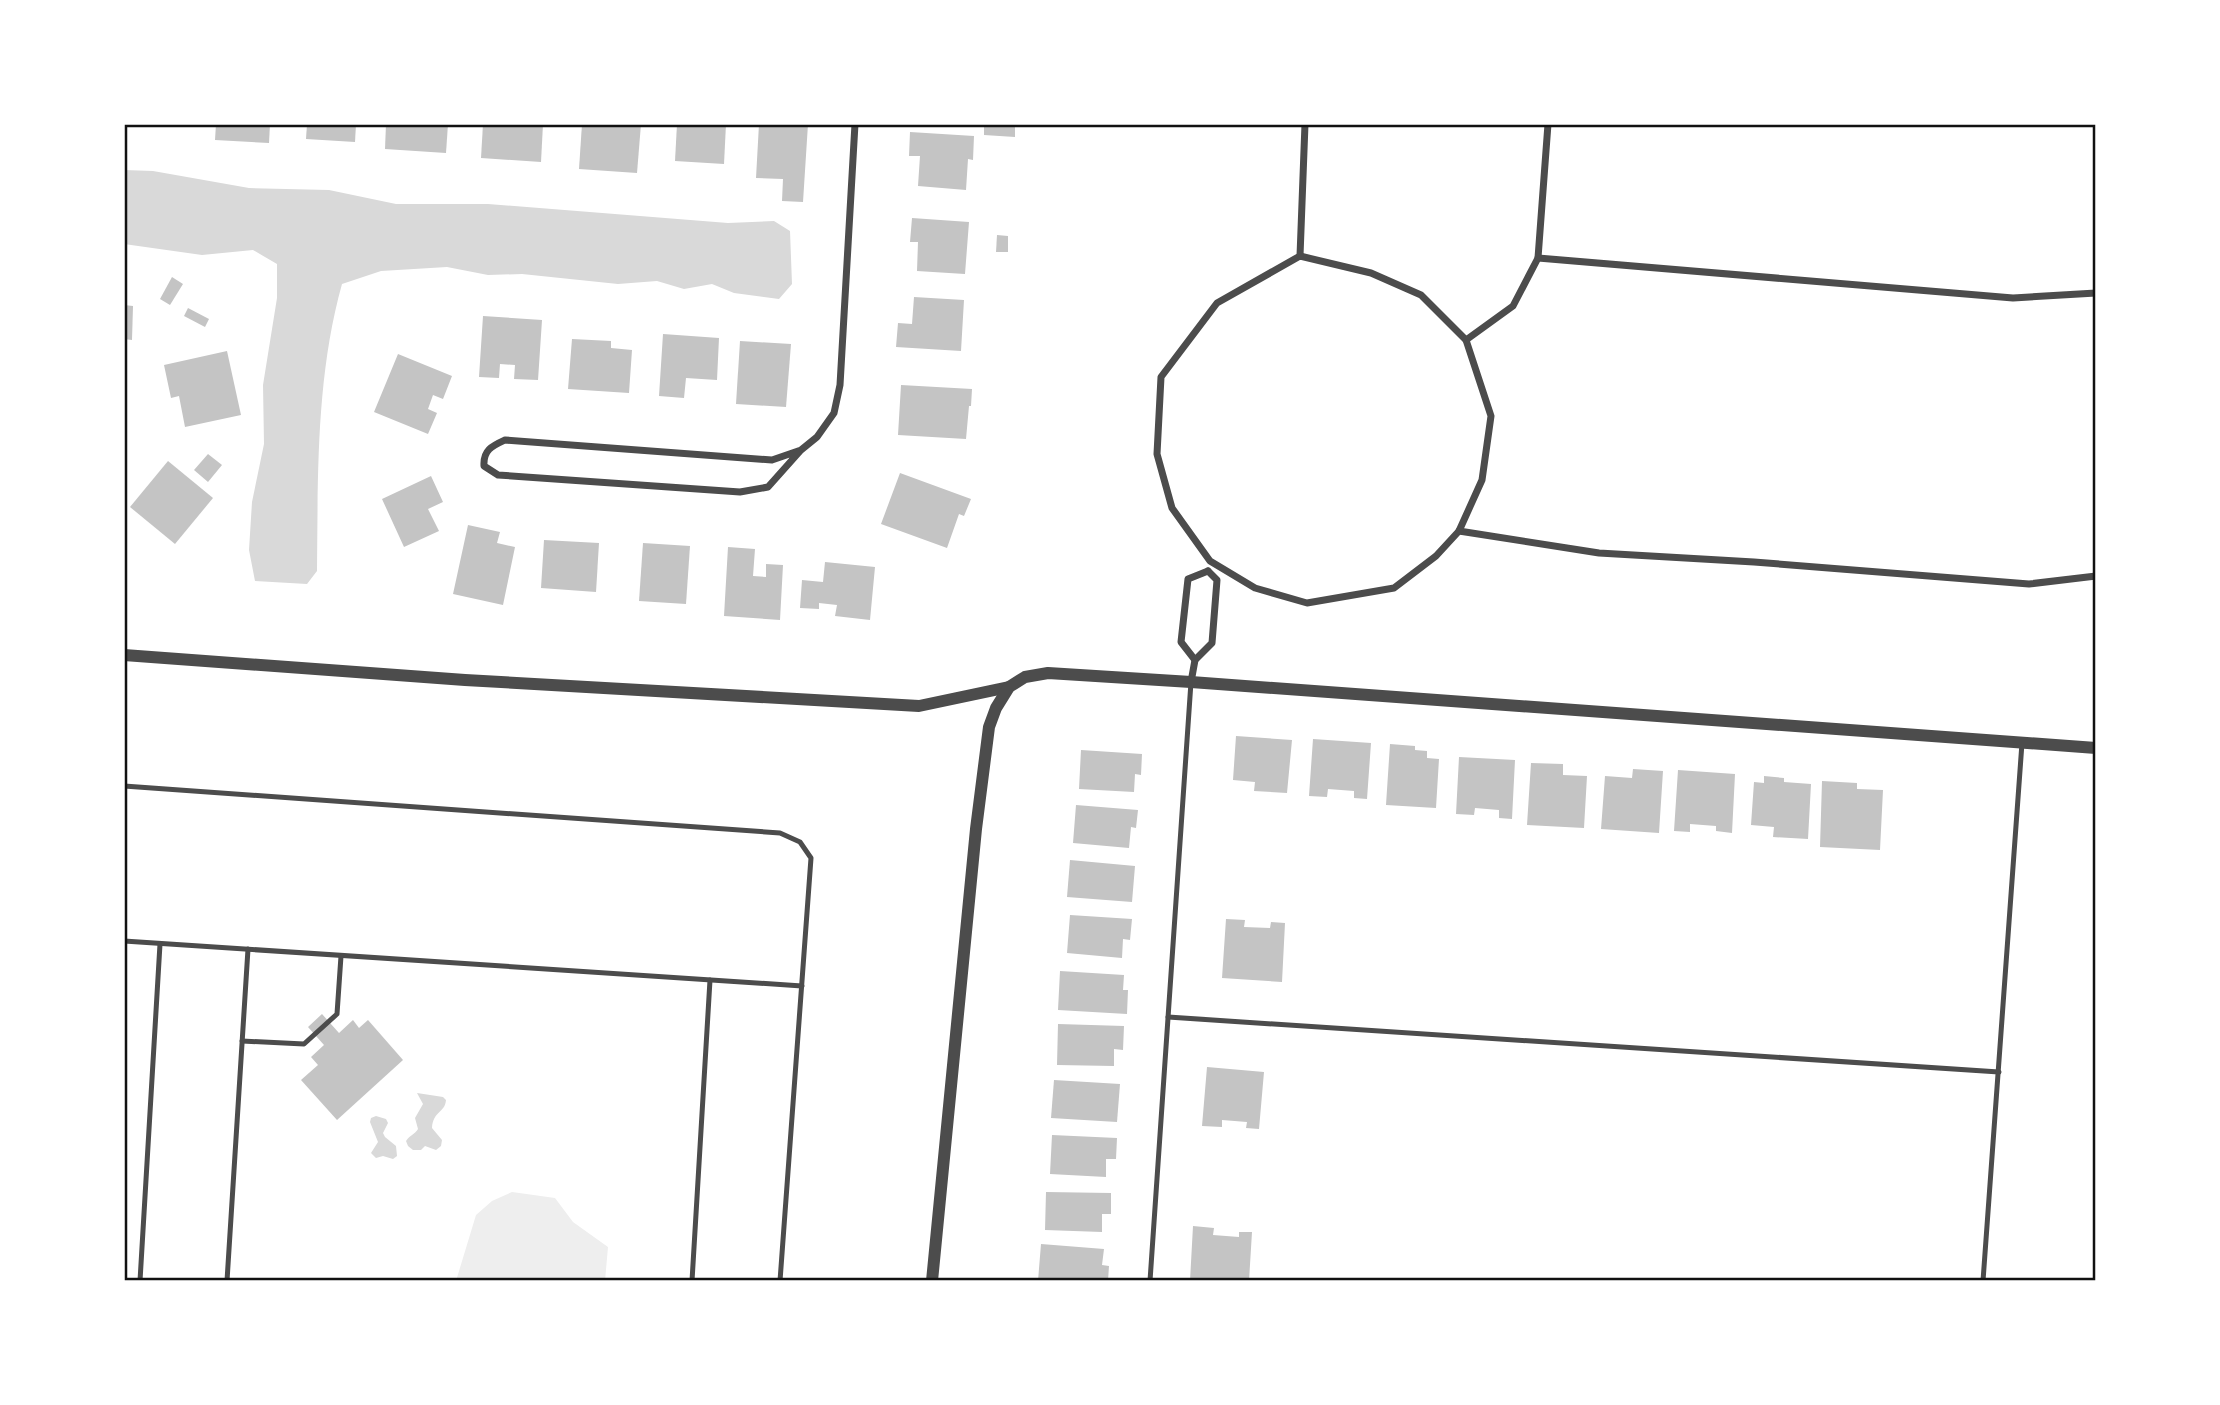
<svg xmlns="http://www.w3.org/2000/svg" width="2220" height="1405" font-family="'PT Sans',sans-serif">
  <rect width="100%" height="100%" fill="#fff"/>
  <polygon fill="#eee" points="512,1192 555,1198 573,1222 608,1247 605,1281 456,1281 476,1215 492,1201"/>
  <g fill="#d9d9d9">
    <path d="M 124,170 L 153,171 L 249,188 L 329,190 L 396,204 L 488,204 L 728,223 L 774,221 L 790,231 L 792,284 L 779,299 L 734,293 L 712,284 L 684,289 L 657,281 L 618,284 L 522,274 L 488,275 L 447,267 L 381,271 L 342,284 C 316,377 318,475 317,571 L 307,584 L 255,581 L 249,550 L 252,502 L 264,444 L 263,385 L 277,298 L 277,264 L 253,250 L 202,255 L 124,244 Z"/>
    <path d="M 417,1093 L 443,1097 L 446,1100 C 445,1113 433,1111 432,1128 L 442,1140 L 441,1146 L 436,1150 L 425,1146 L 421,1150 L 413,1150 L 408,1146 L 406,1141 C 410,1135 415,1134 418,1129 L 415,1118 L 423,1104 Z"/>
    <polygon points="376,1116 386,1119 388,1123 383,1133 385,1137 396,1146 397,1156 393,1159 383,1156 376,1158 371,1153 378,1142 370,1122 371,1118"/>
  </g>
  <g fill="#c4c4c4">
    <polygon points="216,124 270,124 269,143 215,140"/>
    <polygon points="307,124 356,124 355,142 306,139"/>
    <polygon points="386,124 448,124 446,153 385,149"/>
    <polygon points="483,124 543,124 541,162 481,158"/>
    <polygon points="582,124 641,124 637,173 579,169"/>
    <polygon points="677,124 726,124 724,164 675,161"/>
    <polygon points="759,124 808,124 803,202 782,201 783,179 756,178"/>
    <polygon points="984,124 1015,124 1015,137 984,135"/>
    <polygon points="910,132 974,136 973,160 968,159 966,190 918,186 920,156 909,156"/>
    <polygon points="912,218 969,222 965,274 917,271 918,242 910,242"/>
    <polygon points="997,235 1008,236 1008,252 996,252"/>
    <polygon points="172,277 183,284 170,305 160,299"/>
    <polygon points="914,297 964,300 961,351 896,347 898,323 912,324"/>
    <polygon points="124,305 133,306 132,340 124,339"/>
    <polygon points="188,308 209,319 205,327 184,316"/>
    <polygon points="483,316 542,320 538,380 514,379 515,365 500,364 499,378 479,377"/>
    <polygon points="663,334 719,338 717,380 686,378 684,398 659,396"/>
    <polygon points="572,339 611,341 611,348 632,350 629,393 568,389"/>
    <polygon points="740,341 791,344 786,407 736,404"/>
    <polygon points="227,351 241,415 185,427 179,396 171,398 164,365"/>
    <polygon points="398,354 452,376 443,399 433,395 428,409 437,413 428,434 374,412"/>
    <polygon points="901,385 972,389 971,406 969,406 966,439 898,435"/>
    <polygon points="208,454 222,465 208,482 194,470"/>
    <polygon points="168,461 213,498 175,544 130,507"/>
    <polygon points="900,473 971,499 964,516 959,514 947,548 881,524"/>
    <polygon points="431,476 443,502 428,509 439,531 404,547 382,499"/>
    <polygon points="468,525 500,532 497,543 515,547 503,605 453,594"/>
    <polygon points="544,540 599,543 596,592 541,588"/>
    <polygon points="643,543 690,546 686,604 639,601"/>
    <polygon points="728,547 755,549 753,576 766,577 766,564 783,565 780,620 724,616"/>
    <polygon points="825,562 875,567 870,620 835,616 837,605 819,603 819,609 800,608 802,580 823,582"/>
    <polygon points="1236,736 1292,740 1287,793 1254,791 1255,782 1233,780"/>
    <polygon points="1313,739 1371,743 1367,799 1354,798 1354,791 1328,789 1327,797 1309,796"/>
    <polygon points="1390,744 1415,746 1415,750 1427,751 1427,758 1439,759 1436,808 1386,805"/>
    <polygon points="1081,750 1142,754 1141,775 1135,774 1134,792 1079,789"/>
    <polygon points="1459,757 1515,760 1512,819 1499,818 1499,810 1475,808 1474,815 1456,814"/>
    <polygon points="1531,763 1563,764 1563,775 1587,776 1584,828 1527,825"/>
    <polygon points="1633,769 1663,771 1659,833 1601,829 1605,776 1632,778"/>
    <polygon points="1678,770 1735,774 1732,833 1716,831 1716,826 1690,824 1690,832 1674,831"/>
    <polygon points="1764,776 1784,778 1784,782 1811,784 1808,839 1773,837 1774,827 1751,825 1754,782 1764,783"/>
    <polygon points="1822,781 1857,783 1857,789 1883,790 1880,850 1820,847"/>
    <polygon points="1076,805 1138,810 1136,828 1131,827 1129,848 1073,843"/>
    <polygon points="1070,860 1135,866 1132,902 1067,897"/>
    <polygon points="1070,915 1132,919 1130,940 1123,939 1122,958 1067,953"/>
    <polygon points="1226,919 1245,920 1244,927 1270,928 1271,922 1285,923 1282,982 1222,978"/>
    <polygon points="1060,971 1124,975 1123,990 1128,990 1127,1014 1058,1010"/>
    <polygon points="322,1014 339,1033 353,1020 359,1028 368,1020 403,1060 337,1120 301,1080 318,1065 311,1057 324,1045 308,1027"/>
    <polygon points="1058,1024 1124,1026 1123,1050 1114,1049 1114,1066 1057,1065"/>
    <polygon points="1207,1067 1264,1072 1259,1129 1246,1128 1247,1122 1222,1120 1222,1127 1202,1126"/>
    <polygon points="1054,1080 1120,1084 1117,1122 1051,1118"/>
    <polygon points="1052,1135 1117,1138 1116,1159 1106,1159 1106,1177 1050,1174"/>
    <polygon points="1046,1192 1111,1193 1111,1214 1102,1214 1102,1232 1045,1230"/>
    <polygon points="1193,1226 1214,1228 1213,1235 1239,1237 1239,1232 1252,1232 1249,1281 1190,1281"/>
    <polygon points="1041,1244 1104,1249 1102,1265 1109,1266 1108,1281 1038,1281"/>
  </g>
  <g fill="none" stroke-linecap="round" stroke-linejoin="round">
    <g stroke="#4c4c4c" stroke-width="5">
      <polyline points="124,786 780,833 800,842 811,858 780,1281"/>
      <polyline points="124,941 802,986"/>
      <polyline points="1168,1017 1999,1072"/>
      <polyline points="242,1041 304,1044 337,1014 341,956"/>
      <polyline points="140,1281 160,944"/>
      <polyline points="227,1281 248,949"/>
      <polyline points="692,1281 710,980"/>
      <polyline points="1150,1281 1191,682"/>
      <polyline points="1983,1281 2022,743"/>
    </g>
    <g stroke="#4c4c4c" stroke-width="7">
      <polygon points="1300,256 1371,273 1421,295 1466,340 1491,416 1482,480 1459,531 1436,556 1394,588 1307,603 1255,588 1210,561 1172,508 1157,454 1161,377 1217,303"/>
      <polyline points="1300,256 1305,124"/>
      <polyline points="1538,258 2013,298 2096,293"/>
      <polyline points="1466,340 1513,306 1538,258 1548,124"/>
      <path d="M 801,450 L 772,460 L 505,440 C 492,446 483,450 484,466 L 498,475 L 740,492 L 768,487 L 801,450 L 817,437 L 834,413 L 840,385 L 855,124"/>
      <polyline points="1459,531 1599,553 1754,562 2029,584 2096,576"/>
      <polyline points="1195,660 1181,642 1188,579 1208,571"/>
      <polyline points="1191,682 1195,660 1212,643 1217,580 1208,571"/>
    </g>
    <g stroke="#4c4c4c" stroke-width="12">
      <polyline points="124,655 465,680 919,706 1009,687"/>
      <polyline points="932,1281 976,829 989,727 996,708 1009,687 1025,677 1048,673 1191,682 2096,748"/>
    </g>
  </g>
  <rect width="2220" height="1405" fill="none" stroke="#ffffff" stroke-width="252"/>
  <rect x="126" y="126" width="1968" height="1153" fill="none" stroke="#111" stroke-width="2.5"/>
</svg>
